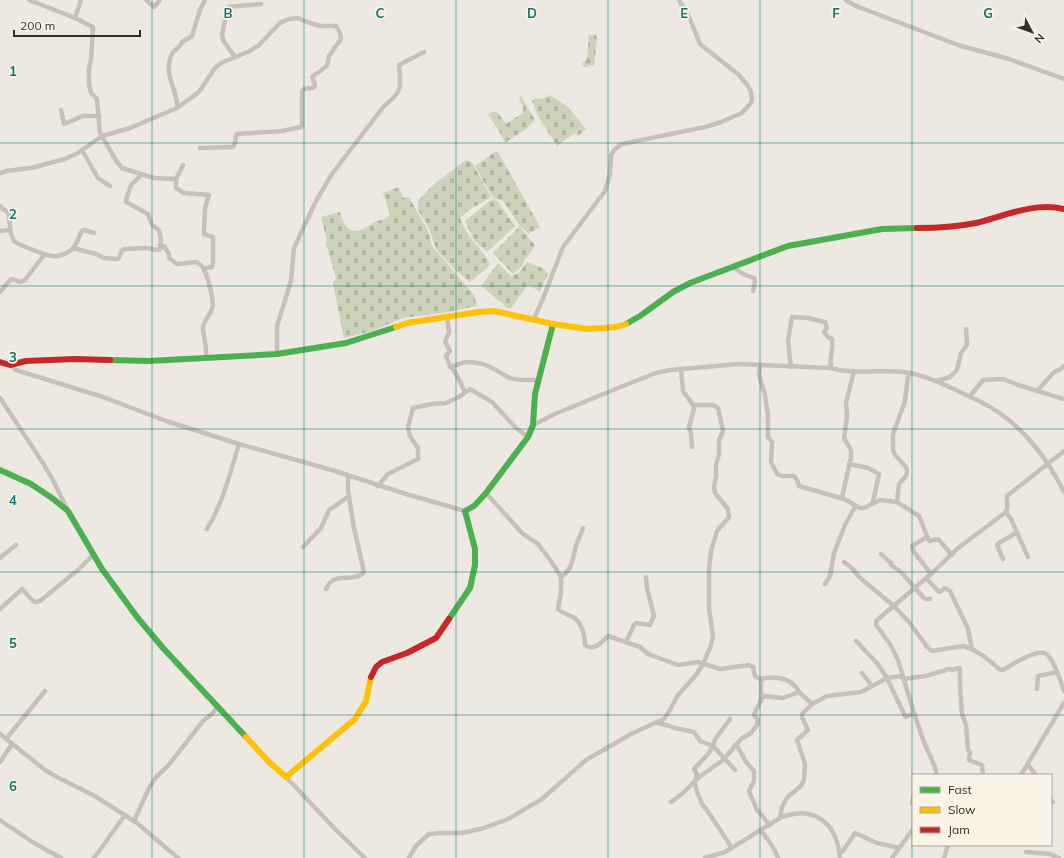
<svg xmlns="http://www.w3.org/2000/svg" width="1064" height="858" font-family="Mulish,sans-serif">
  <defs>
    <pattern id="cemetery-stones" width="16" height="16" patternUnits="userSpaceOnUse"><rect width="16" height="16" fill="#cdd3ba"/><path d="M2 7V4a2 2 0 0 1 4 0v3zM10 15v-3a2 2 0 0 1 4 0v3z" fill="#b1b5a0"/></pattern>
  </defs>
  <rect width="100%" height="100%" fill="#ede8e1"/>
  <g fill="url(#cemetery-stones)">
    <polygon points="589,35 596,35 597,39 594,66 590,65 587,67 584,67 582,64 587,59"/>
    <polygon points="550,95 568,107 586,129 578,136 574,133 573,134 557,146 538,116 532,101 536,98 542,99"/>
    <polygon points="521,96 535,120 526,129 505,143 501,134 488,114 491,112 497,112 506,124 523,113 523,107 519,98"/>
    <polygon points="496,151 498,152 540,227 528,234 523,228 520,227 535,245 532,251 524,260 522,266 513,274 493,253 520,226 503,201 494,198 492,196 475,166"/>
    <path d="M 466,160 L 470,161 L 473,164 L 491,197 L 469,210 L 460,218 C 463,226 468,234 473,241 C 479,248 486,255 490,264 L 487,268 L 470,282 L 456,271 L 436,249 L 429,228 L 418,210 L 418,201 L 432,186 Z"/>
    <path d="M 399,187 L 403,198 L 409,197 L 428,231 L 432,246 L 474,295 L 477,306 L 449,312 L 403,318 L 372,331 L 344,338 L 333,283 L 336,278 L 326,244 L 327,240 L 321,217 L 340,212 C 342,221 348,235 360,230 C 365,229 370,225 374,222 C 380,220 387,220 390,214 L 383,193 Z"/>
    <polygon points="494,199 498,202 515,226 487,252 474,240 465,221 488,202"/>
    <polygon points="527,262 544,269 548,274 540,292 531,286 527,286 511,308 509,309 481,286 498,263 511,276 519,273"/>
  </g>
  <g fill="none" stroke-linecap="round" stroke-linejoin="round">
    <g stroke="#c6c0b9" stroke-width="4.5">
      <polyline points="29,0 75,18 93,27 91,59 89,69 89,85 91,93 97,99 100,133 117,162 122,168 154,178 176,179 183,165"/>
      <polyline points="146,0 154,7 160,0"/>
      <polyline points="846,0 856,6 958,45 1009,59 1064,79"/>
      <polyline points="75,18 81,0"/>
      <polyline points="235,57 223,40 222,34 228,7 261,4"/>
      <path d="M 177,108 C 179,92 163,77 171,56 C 173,50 180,48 182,42 L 192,36 L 200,10 L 205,0"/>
      <polyline points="61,110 64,124 83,116 99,116"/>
      <polyline points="82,150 98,178 110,186"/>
      <path d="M 0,173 L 6,171 L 31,168 L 65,159 L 78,153 L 102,136 L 130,128 L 177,108 L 199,92 L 215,68 L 221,63 L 250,51 L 259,45 L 280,23 L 289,19 L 298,18 L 310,23 L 320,26 L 336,26 L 340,33 L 341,39 L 329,56 L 327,66 L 312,77 C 318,91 314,87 304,89 L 302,92 L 302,126 L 301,127 L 282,131 L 237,134 L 236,136 L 235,143 L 233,147 L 200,148"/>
      <polyline points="141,175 131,185 126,200 126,202 148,214 152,225 159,230 161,240 160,246 162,247"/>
      <polyline points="176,179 176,188 184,193 209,195 205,208 204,231 204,234 213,237 213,263 212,267 206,268 204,271"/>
      <path d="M 0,206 C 2,210 7,210 9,214 C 10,222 9,234 14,241 C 16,244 48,256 52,256 C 57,257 65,254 70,251 C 77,247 78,237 82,231 L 85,230 L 94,233"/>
      <polyline points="0,231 10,230"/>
      <path d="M 73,248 L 96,254 L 104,258 L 117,259 L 119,258 L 122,250 L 125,249 L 145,248 L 158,250 L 164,246 L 169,254 L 169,258 L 177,264 L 196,262 L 202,266 C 207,273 215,301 212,309 C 210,315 203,321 203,329 C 204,339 207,347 206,357"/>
      <polyline points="733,267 743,274 754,278 755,281 753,291"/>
      <polyline points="0,292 10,280 13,279 20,282 25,280 44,255"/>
      <path d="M 447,317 L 449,332 L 445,342 L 450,351 L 446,356 C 448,363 451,367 456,374 C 459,379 462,386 465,392"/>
      <polyline points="534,319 544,296 563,247 605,191 610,174 611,155 615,149 622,144 705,127 721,122 742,113 751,103 752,99 751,92 748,86 739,75 700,44 690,19 679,0"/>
      <path d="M 277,354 L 277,326 L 291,281 L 294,248 L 316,201 L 332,174 L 384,106 C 403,91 401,88 399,65 L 424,52"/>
      <polyline points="10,365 16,370 103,397 166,421 239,444 332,470 406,494 465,511"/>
      <polyline points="760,365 759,375 765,395 768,415 768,437 772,442 771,462 777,474 782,476 794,476 797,480 799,486 844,499 860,508 864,508 880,500 897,502 919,516 929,541 938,539 952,555"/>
      <path d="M 450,367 C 456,366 461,362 467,362 C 487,362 494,370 510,378 C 518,381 530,380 538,380"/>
      <path d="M 791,367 L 788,341 L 792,317 L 808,318 L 825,322 L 827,328 L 824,332 L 827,336 L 832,339 C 834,348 829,358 831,368"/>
      <polyline points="936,381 950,377 957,370 961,353 967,345 966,329"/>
      <polyline points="1037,391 1054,372 1061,369 1064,366"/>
      <polyline points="970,396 983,380 1003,379 1018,385 1064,399"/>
      <polyline points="0,398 41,460 53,480 67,509"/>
      <path d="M 533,425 L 555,414 L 623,386 L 656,373 L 670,370 L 739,364 L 831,368 C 854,375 880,369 904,372 C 931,376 955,390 979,401 C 1017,419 1046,455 1064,492"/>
      <polyline points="692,447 691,434 689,427 695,405"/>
      <polyline points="849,464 868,468 879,474 873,502 874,503"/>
      <polyline points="378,486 388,474 418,459 418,448 410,436 408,427 413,408 432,404 446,403 459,397 470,389 492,402 516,428 528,437"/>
      <path d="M 486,493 L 522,533 L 538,544 L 551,561 L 561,577 L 561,592 L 558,609 C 563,614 567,614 573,617 C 582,622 585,636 585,645 C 593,652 602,642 608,636 L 640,647 L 648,654 L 678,665 L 698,662 L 720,669 L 749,665 L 753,667 L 755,676 L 759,678 L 761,681 L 761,700 L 754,715 L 758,720 L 757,725 L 751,733 L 741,739 L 723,760 L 698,778 L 683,793 L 671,802"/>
      <polyline points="842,498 851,457 851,450 844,438 847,417 846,403 854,371"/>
      <polyline points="897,502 899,484 906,476 907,471 906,467 895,455 893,450 893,434 905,401 908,377 911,373"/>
      <polyline points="1006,512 1011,519 1028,557"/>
      <path d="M 207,529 C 223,503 230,473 239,444"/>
      <polyline points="927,537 912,546 914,552 931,574"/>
      <polyline points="303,547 321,528 329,510 349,496"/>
      <polyline points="881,554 891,563 891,565 901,572 923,597 925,599 930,599"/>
      <polyline points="0,558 16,545"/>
      <polyline points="1003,559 997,545 999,543 1016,533"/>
      <polyline points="844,562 852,568 859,577 894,606 909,622 928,648 932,651 963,646 972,649"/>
      <path d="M 561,577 C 575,568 572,554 578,540 C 580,536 582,533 583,528"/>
      <path d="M 926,578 L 939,592 L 945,588 L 950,591 L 968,629 L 972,649 L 985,657 L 999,669 L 1003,670 C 1011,665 1038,648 1046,654 C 1054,659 1061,682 1064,691"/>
      <polyline points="825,584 830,576 834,553 845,525 855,507"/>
      <path d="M 326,589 C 327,587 329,583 332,581 C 341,574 355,582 364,572 L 354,528 L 348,490 L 348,476"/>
      <polyline points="0,609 22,589 33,601 35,602 40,601 78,570 93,555"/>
      <polyline points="856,641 877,663 887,678 905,716 906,717 914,713"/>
      <polyline points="626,642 634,625 636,623 650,625 654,616 647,588 646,577"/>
      <polyline points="862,673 872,686"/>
      <path d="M 760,679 C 774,676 792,677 799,692"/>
      <polyline points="903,679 926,676 949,669 953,670 959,668 960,669 960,686 962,714 966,725 968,750 970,752 969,760 982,765 983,775"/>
      <polyline points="1037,689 1038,676 1057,672"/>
      <polyline points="761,700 764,696 783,698 799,692 812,704"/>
      <polyline points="730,719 716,738 709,753 694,769 697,774 695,782 696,789 702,804 709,813 732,848"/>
      <polyline points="658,723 670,726 675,728 694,732 700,741 713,746 735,770"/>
      <polyline points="0,734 45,770 57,777 93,795 137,823 178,858"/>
      <polyline points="6,739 45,691"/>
      <polyline points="736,744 746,762 754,771 754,781 749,791 757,810 770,825"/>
      <polyline points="0,762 12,744"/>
      <polyline points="1028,765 1036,775"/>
      <path d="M 937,775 L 935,767 L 924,742 L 914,713 L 898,660 L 890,644 L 876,625 L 876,621 L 931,574 L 957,549 L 1006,512 C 1009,507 1006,502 1007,496 L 1064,451"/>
      <polyline points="1021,775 1064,703"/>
      <polyline points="286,777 336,830 365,858"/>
      <polyline points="1051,800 1053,802"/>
      <polyline points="912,803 913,797"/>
      <polyline points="780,818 782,807 787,798 790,795 801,786 804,780 805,764 797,740 808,730 802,717 802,714 812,704 827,696 861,692 887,678 902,676"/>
      <polyline points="0,820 34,843 61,858"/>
      <polyline points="134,821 149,788 156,777 168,766 203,721 213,713 218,706"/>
      <path d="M 760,830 C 768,839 774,847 778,858"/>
      <polyline points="1026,852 1050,854 1059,858"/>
      <polyline points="840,853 843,851 855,833 877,843 899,848"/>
      <polyline points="94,858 125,815"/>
      <polyline points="409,858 416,846 429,834 441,833 462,833 484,828 508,819 542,799 586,760 633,733 664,719 670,710 678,695 696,675 703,664 710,648 713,637 709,608 709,571 711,551 717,531 729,517 728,509 715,493 714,487 716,476 716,465 719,454 719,440 723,431 718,408 713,405 693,405 683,391 681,369"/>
      <path d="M 705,858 L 725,852 L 780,818 C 814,804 837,823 840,858"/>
      <polyline points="892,858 913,829"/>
      <polyline points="944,858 948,845"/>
    </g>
    <g stroke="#4caf50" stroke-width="6">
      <polyline points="626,324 640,316 673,292 690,283 788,246 882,229 917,228"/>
      <polyline points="110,360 149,361 277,354 346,343 396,327"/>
      <polyline points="0,470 31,484 52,498 68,511 102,569 137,617 163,648 246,737"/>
      <polyline points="449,619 470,588 475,565 475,549 465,511 474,506 486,493 528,437 533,425 535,394 553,324"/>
    </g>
    <g stroke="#ffc107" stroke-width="6">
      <polyline points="396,327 407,323 479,312 494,311 553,324 588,329 616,327 626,324"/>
      <polyline points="246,737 269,762 286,777 355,719 366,701 371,677"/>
    </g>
    <g stroke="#c62828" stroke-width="6">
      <path d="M 917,228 C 936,228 956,227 976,223 C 1004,216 1034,202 1064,209"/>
      <polyline points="0,362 10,365 26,361 75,359 110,360"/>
      <polyline points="371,677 376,667 382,662 407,653 436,638 449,619"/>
    </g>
  </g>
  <path fill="none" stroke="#0f766e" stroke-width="1" stroke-opacity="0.55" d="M 152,0 L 152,858M 304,0 L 304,858M 456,0 L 456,858M 608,0 L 608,858M 760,0 L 760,858M 912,0 L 912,858M 0,143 L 1064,143M 0,286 L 1064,286M 0,429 L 1064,429M 0,572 L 1064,572M 0,715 L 1064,715"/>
  <g font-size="13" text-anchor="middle" font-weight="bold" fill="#0f766e" stroke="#faf3e7" stroke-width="3.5" stroke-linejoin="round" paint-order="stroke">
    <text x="228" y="18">B</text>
    <text x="380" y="18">C</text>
    <text x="532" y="18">D</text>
    <text x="684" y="18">E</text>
    <text x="836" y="18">F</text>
    <text x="988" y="18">G</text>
    <text x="13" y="76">1</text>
    <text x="13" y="219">2</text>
    <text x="13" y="362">3</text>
    <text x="13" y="505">4</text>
    <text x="13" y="648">5</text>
    <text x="13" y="791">6</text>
  </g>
  <rect x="912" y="774" width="140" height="72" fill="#faf3e7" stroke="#aca49a"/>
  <rect x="920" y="787" width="20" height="6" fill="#4caf50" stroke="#aca49a"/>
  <text x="948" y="794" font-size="12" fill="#372d27">Fast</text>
  <rect x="920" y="807" width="20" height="6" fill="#ffc107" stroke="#aca49a"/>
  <text x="948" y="814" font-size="12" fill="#372d27">Slow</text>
  <rect x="920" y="827" width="20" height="6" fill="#c62828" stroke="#aca49a"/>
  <text x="948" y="834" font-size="12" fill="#372d27">Jam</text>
  <g transform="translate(1032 32) rotate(131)" stroke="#faf3e7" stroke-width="3" paint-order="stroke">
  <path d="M0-3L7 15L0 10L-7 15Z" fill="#372d27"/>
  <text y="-6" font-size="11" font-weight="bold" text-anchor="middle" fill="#372d27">N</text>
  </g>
  <path d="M14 30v6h126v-6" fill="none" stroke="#372d27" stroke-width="2"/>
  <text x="20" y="30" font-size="12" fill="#372d27" stroke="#faf3e7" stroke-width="3" paint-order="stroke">200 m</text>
</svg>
